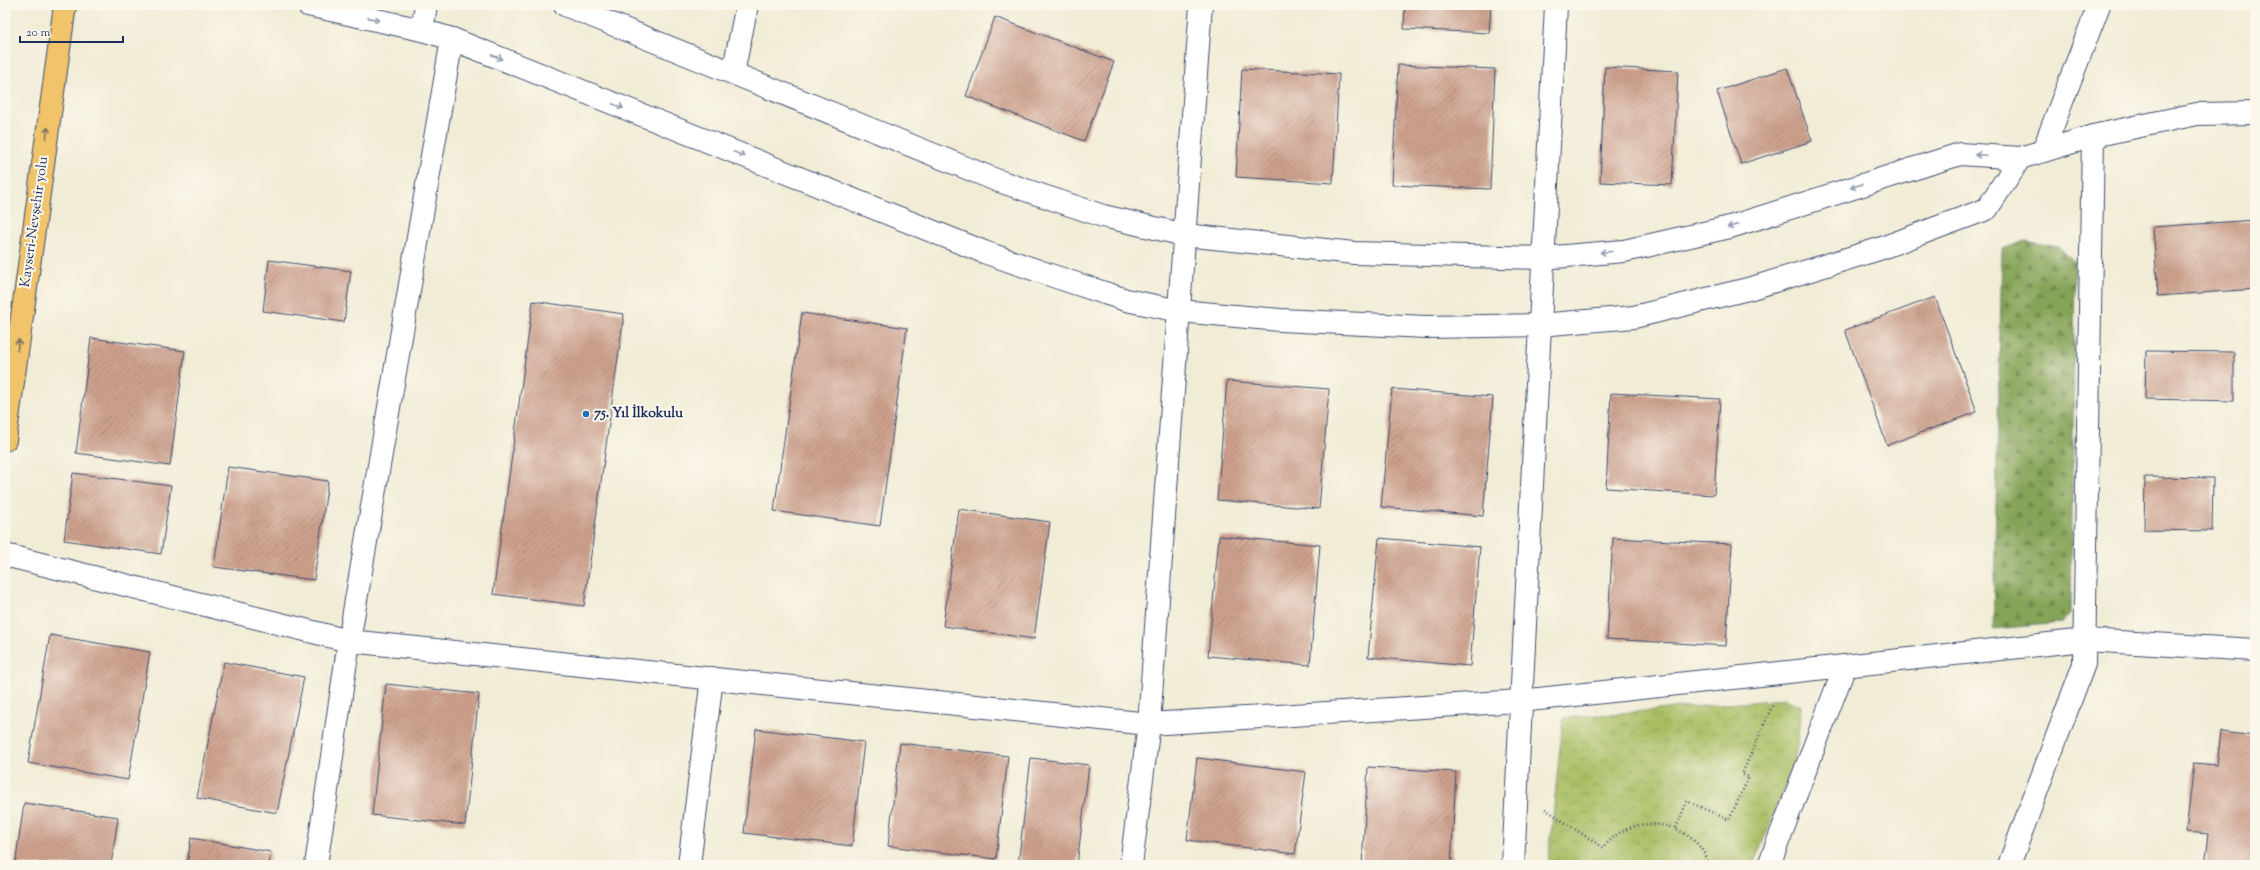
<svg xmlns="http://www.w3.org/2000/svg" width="2260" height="870" font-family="'Sorts Mill Goudy',serif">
  <defs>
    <pattern id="forest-firs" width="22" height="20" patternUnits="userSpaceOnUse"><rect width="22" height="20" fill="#86a458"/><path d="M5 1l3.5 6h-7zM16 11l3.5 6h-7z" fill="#6d864c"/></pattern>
    <pattern id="park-crowns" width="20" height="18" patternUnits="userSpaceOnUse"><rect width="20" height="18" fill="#a8bd62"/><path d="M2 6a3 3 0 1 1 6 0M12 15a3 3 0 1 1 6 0" fill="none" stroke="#889a54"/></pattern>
    <pattern id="building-hatch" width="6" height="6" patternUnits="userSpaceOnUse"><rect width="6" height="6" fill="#cea08d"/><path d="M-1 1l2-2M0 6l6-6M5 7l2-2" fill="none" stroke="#a68376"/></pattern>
  </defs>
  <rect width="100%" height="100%" fill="#fbf7ec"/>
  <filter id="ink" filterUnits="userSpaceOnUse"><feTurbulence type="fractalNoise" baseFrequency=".025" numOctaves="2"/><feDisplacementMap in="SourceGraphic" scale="8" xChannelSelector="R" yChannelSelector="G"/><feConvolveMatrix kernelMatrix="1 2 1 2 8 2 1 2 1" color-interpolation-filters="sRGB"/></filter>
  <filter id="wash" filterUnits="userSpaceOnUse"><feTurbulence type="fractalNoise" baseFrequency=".012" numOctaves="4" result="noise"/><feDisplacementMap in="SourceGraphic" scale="16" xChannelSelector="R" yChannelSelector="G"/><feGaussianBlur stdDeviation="0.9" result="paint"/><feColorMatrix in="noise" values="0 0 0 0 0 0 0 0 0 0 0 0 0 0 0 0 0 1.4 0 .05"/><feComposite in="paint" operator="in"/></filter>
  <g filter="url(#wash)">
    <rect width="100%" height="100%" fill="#f1ecd5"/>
    <polygon fill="url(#forest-firs)" stroke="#506a5b" points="2025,241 2058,247 2075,262 2071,612 2062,623 1993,629 2002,249"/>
    <path fill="url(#park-crowns)" stroke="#627660" d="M 1785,699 L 1801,706 C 1802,762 1773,814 1753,865 L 1548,865 L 1563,718 Z"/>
    <g id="blocks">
      <g fill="url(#building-hatch)">
        <polygon points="1405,5 1491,5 1489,33 1404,29"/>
        <polygon points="995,17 1114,62 1084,141 966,96"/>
        <polygon points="1398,65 1495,69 1490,189 1392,185"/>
        <polygon points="1605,67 1678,71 1672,185 1600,182"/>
        <polygon points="1787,68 1812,141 1741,164 1717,91"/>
        <polygon points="1242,69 1339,74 1333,183 1236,177"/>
        <polygon points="2255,220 2255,289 2158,296 2153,227"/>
        <polygon points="269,260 351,271 344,322 263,311"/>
        <polygon points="1935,297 1977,412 1887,445 1845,330"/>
        <polygon points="533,301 624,314 584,606 493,594"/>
        <polygon points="802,313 907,328 880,526 774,511"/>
        <polygon points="91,338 185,351 170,466 76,453"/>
        <polygon points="2146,351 2234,352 2234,401 2145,399"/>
        <polygon points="1227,381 1329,389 1319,509 1217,500"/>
        <polygon points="1392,389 1493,397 1483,516 1381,507"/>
        <polygon points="1611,393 1720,399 1714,495 1606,488"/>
        <polygon points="228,467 328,481 314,580 214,567"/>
        <polygon points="73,473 171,486 161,554 64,540"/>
        <polygon points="2145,477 2213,478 2212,531 2144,530"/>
        <polygon points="959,509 1050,522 1034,639 943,626"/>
        <polygon points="1219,536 1320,545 1310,665 1208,656"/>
        <polygon points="1379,538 1480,547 1470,666 1368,657"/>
        <polygon points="1613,538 1732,544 1726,646 1607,639"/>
        <polygon points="50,635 150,652 128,780 28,763"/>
        <polygon points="224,662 304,677 277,813 197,798"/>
        <polygon points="386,684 479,694 465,825 372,815"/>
        <polygon points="756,729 864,742 852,846 744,833"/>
        <polygon points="2221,732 2255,736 2255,865 2205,865 2209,834 2186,832 2194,763 2217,765"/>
        <polygon points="900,743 1008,756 996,859 888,846"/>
        <polygon points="1031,758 1089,765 1077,865 1018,865"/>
        <polygon points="1197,758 1306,772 1295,854 1187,840"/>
        <polygon points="1368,767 1456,772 1451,865 1362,865"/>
        <polygon points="24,803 118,817 111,865 15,865"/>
        <polygon points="191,838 271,852 269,865 187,865"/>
      </g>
    </g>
  </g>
  <g filter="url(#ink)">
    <use href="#blocks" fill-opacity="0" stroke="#3b4b70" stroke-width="1"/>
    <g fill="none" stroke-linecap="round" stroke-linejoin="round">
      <defs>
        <g id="minor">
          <polyline points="308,5 422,30 452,39 984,252 1056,277 1126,300 1180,311 1280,320 1426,327 1539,325 1634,317 1752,288 1879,249 1987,209 2020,158"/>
          <polyline points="565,5 996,180 1103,216 1185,235 1354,253 1543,258 1624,251 1730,227 1960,154 2020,158 2093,136 2197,114 2255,113"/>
          <polyline points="422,30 426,5"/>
          <polyline points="733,73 747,5"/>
          <polyline points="2043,151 2099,5"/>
          <polyline points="5,555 349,641 1149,724 1520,701 2085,640 2255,650"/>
          <polyline points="316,865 349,641 452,39"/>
          <polyline points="689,865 712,678"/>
          <polyline points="1131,865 1149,724 1201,5"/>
          <polyline points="1513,865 1556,5"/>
          <polyline points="1769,865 1845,666"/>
          <polyline points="2009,865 2084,664 2093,136"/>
        </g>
        <polyline id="highway" points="5,440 65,5"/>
      </defs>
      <use href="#minor" stroke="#3b4b70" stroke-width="24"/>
      <use href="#highway" stroke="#3b4b70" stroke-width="24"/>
      <g stroke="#3b4b70" stroke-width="2.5" stroke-dasharray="1 3" stroke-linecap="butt">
        <path d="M 1545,809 L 1603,848 C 1610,840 1617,833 1627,829 C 1658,815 1700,832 1709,865"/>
        <polyline points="1676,828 1687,801 1729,820 1749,777 1742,774 1773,704"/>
      </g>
      <use href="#minor" stroke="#fff" stroke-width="22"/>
      <use href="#highway" stroke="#f1c36a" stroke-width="22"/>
    </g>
    <defs><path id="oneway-shaft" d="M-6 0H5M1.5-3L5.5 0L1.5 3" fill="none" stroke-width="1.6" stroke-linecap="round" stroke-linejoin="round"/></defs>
    <g stroke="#8d97ae">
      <use href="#oneway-shaft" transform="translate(374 19) rotate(13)"/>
      <use href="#oneway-shaft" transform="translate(497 57) rotate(22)"/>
      <use href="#oneway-shaft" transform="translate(618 106) rotate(22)"/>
      <use href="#oneway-shaft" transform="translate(739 154) rotate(22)"/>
      <use href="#oneway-shaft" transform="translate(1981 155) rotate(-177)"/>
      <use href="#oneway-shaft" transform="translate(1856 186) rotate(162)"/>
      <use href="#oneway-shaft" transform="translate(1733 226) rotate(164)"/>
      <use href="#oneway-shaft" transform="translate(1606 252) rotate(175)"/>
    </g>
    <g stroke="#7b7263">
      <use href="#oneway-shaft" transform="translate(47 133) rotate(-82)"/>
      <use href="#oneway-shaft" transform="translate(18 345) rotate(-82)"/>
    </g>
  </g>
  <circle fill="#1f6fb2" stroke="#fbf7ec" stroke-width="1.5" cx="586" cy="414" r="4"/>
  <g text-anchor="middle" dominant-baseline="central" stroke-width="4" stroke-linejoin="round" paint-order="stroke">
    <g font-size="14" fill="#1b2f5e" stroke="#fbf7ec">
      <text transform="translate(35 222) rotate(-82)">Kayseri-Nevşehir yolu</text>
    </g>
    <g font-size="14" font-weight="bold" fill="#1b2f5e" stroke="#fbf7ec" text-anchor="start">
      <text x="594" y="414">75. Yıl İlkokulu</text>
    </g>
  </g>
  <rect width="2260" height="870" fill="none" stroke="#fbf7ec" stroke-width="20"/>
  <path d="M20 36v6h103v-6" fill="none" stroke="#1b2f5e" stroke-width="2"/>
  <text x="26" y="36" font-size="12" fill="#1b2f5e" stroke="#fbf7ec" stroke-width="3" paint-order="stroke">20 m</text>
</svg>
